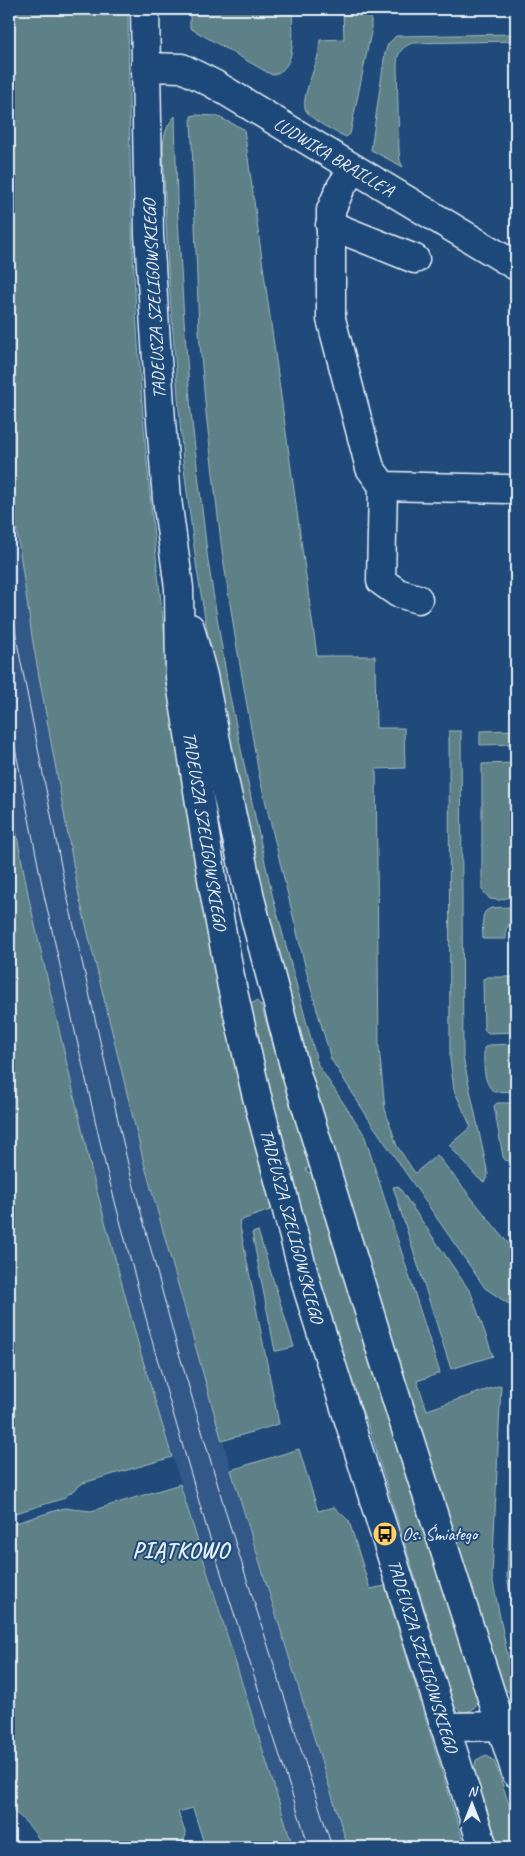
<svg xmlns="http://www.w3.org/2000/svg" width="525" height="1856" font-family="Caveat,sans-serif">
  <rect width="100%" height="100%" fill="#1f4a7a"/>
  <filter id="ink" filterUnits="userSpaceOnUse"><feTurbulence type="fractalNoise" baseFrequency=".02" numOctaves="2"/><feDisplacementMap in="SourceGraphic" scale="10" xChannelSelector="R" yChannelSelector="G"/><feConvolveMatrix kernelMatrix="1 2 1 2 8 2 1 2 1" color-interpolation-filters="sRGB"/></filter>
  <g filter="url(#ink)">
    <polygon fill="#325887" points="9,477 33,643 79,896 144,1163 247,1525 348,1847 293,1847 141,1354 92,1173 29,899 9,794"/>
    <g fill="#5d8186" stroke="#a2b9bf">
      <path d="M 9,9 L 128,9 C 129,109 130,210 136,311 C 143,434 155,557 170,679 L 273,1209 L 239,1221 L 279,1424 L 222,1441 L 144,1163 L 79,896 L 33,643 L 9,477 Z"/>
      <path d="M 190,9 L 292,9 C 292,30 299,69 272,75 L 190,28 Z"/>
      <path d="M 343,9 L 371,9 L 371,32 L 350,134 L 346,137 C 335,132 308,119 305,108 C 302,97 314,71 317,59 C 319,53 319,46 320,40 L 344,39 Z"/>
      <path d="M 516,34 L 516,41 L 412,43 C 400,48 397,54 397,67 L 399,150 L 400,161 L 403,167 L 371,150 L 385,53 L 388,44 L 396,36 Z"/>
      <polygon points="196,115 216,116 244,129 317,656 375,656 376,728 404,728 405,768 376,769 379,1048 385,1109 397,1146 415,1173 437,1155 511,1247 516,1260 516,1309 485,1288 370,1121 331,1059 308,978 259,775 235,636 222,551 206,413 199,332 191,116"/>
      <path d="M 175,116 L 177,201 L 184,320 L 191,413 L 208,561 L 229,692 L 256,821 L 272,894 L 318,1065 L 364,1134 L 440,1373 L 417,1381 L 427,1410 L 501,1385 L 492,1577 L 516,1698 L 506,1690 L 497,1679 L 394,1352 L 277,966 L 222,720 L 197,570 L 183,461 L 168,269 L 163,148 C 164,135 166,126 175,116 Z"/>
      <polygon points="516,730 516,744 480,745 480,731"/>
      <polygon points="449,731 461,731 463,1057 488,1174 487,1179 484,1182 478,1178 449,1145 471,1127 454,1090 450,1059"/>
      <polygon points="516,763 516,895 500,900 490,899 482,890 482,764"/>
      <polygon points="9,794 29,899 92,1173 141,1354 172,1457 83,1483 62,1499 9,1515"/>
      <path d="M 516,907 L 516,918 L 506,929 L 506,939 L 483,939 C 481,904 484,908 516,907 Z"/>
      <polygon points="487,977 516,977 516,1032 488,1033 484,1029 483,979"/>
      <polygon points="257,1001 261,1005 310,1167 306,1169 308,1173 312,1172 476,1694 478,1703 471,1711 462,1712 454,1706 370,1430 333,1339 294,1197 250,1004"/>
      <path d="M 516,1044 L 516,1091 L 494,1092 C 482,1081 484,1063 484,1048 L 489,1045 Z"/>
      <polygon points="497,1103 516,1103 516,1160 506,1161 503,1157 494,1106"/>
      <polygon points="398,1186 471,1293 493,1356 451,1369 393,1187"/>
      <polygon points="258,1231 294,1347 277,1351 275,1351 252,1233"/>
      <polygon points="516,1390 516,1626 507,1577 514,1396"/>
      <polygon points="299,1449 318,1511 334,1507 349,1521 370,1589 385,1586 465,1847 348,1847 231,1470"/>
      <path d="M 180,1484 L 293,1847 L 205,1847 L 193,1808 L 178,1812 L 186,1835 L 181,1847 L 44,1847 C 35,1832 24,1818 9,1808 L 9,1525 L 64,1508 L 91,1511 Z"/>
      <polygon points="486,1755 494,1761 499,1774 516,1826 516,1847 499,1847 474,1770 476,1760"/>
    </g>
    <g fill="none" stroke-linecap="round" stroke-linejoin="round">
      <defs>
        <g id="street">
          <polyline points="145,67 182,68 214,84 516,266"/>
          <polyline points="353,169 341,187 331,210 331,319 370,468 383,486 507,489"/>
          <polyline points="330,225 415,259"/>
          <polyline points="383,486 381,581 398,593 418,599"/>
          <polyline points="445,1727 516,1726"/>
        </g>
        <g id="secondary">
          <polyline points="145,9 149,235 161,421 167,499 179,588 180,677 213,885 232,987 256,1093 308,1290 483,1847"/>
          <polyline points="190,628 203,676 222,771 251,902 296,1073 384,1360 516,1773"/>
        </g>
      </defs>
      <use href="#street" stroke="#e8f1f8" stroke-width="31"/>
      <use href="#secondary" stroke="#e8f1f8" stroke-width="31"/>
      <use href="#street" stroke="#1f4a7a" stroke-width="28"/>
      <use href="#secondary" stroke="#1f4a7a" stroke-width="28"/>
      <g stroke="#e8f1f8" stroke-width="1">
        <polyline points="9,583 17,642 66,891 128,1164 176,1343 229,1523 332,1847"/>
        <polyline points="9,717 44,895 106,1168 154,1348 207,1529 309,1847"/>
      </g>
    </g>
  </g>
  <defs>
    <symbol id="bus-disc" viewBox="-11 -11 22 22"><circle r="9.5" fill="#ffd166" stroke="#1f4a7a"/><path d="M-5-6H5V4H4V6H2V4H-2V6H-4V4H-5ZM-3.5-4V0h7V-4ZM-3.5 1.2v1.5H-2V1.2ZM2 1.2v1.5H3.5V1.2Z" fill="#111"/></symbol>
  </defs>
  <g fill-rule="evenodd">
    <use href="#bus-disc" x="371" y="1520" width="28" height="28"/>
  </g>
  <g text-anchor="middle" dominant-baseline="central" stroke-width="4" stroke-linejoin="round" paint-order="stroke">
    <g font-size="18" fill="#e8f1f8" stroke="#1f4a7a">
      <text transform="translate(334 157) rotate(31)">LUDWIKA BRAILLE'A</text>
      <text transform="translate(154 299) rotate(-93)">TADEUSZA SZELIGOWSKIEGO</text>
      <text transform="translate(205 831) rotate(81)">TADEUSZA SZELIGOWSKIEGO</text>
      <text transform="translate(292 1226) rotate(75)">TADEUSZA SZELIGOWSKIEGO</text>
      <text transform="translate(423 1656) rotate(73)">TADEUSZA SZELIGOWSKIEGO</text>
    </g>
    <g font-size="18" fill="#e8f1f8" stroke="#1f4a7a" text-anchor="start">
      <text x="402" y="1534">Os. Śmiałego</text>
    </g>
    <g font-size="22" font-weight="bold" letter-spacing="1" fill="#e8f1f8" stroke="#1f4a7a">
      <text x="181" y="1551">PIĄTKOWO</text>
    </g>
  </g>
  <rect width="525" height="1856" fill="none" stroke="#1f4a7a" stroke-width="30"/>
  <rect x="15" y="15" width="495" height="1826" fill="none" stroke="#e8f1f8" stroke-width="2" filter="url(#ink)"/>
  <g transform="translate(472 1804)" stroke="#1f4a7a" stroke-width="4" paint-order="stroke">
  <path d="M0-4L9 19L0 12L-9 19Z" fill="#e8f1f8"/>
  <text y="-8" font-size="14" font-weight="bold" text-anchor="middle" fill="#e8f1f8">N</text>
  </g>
</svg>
